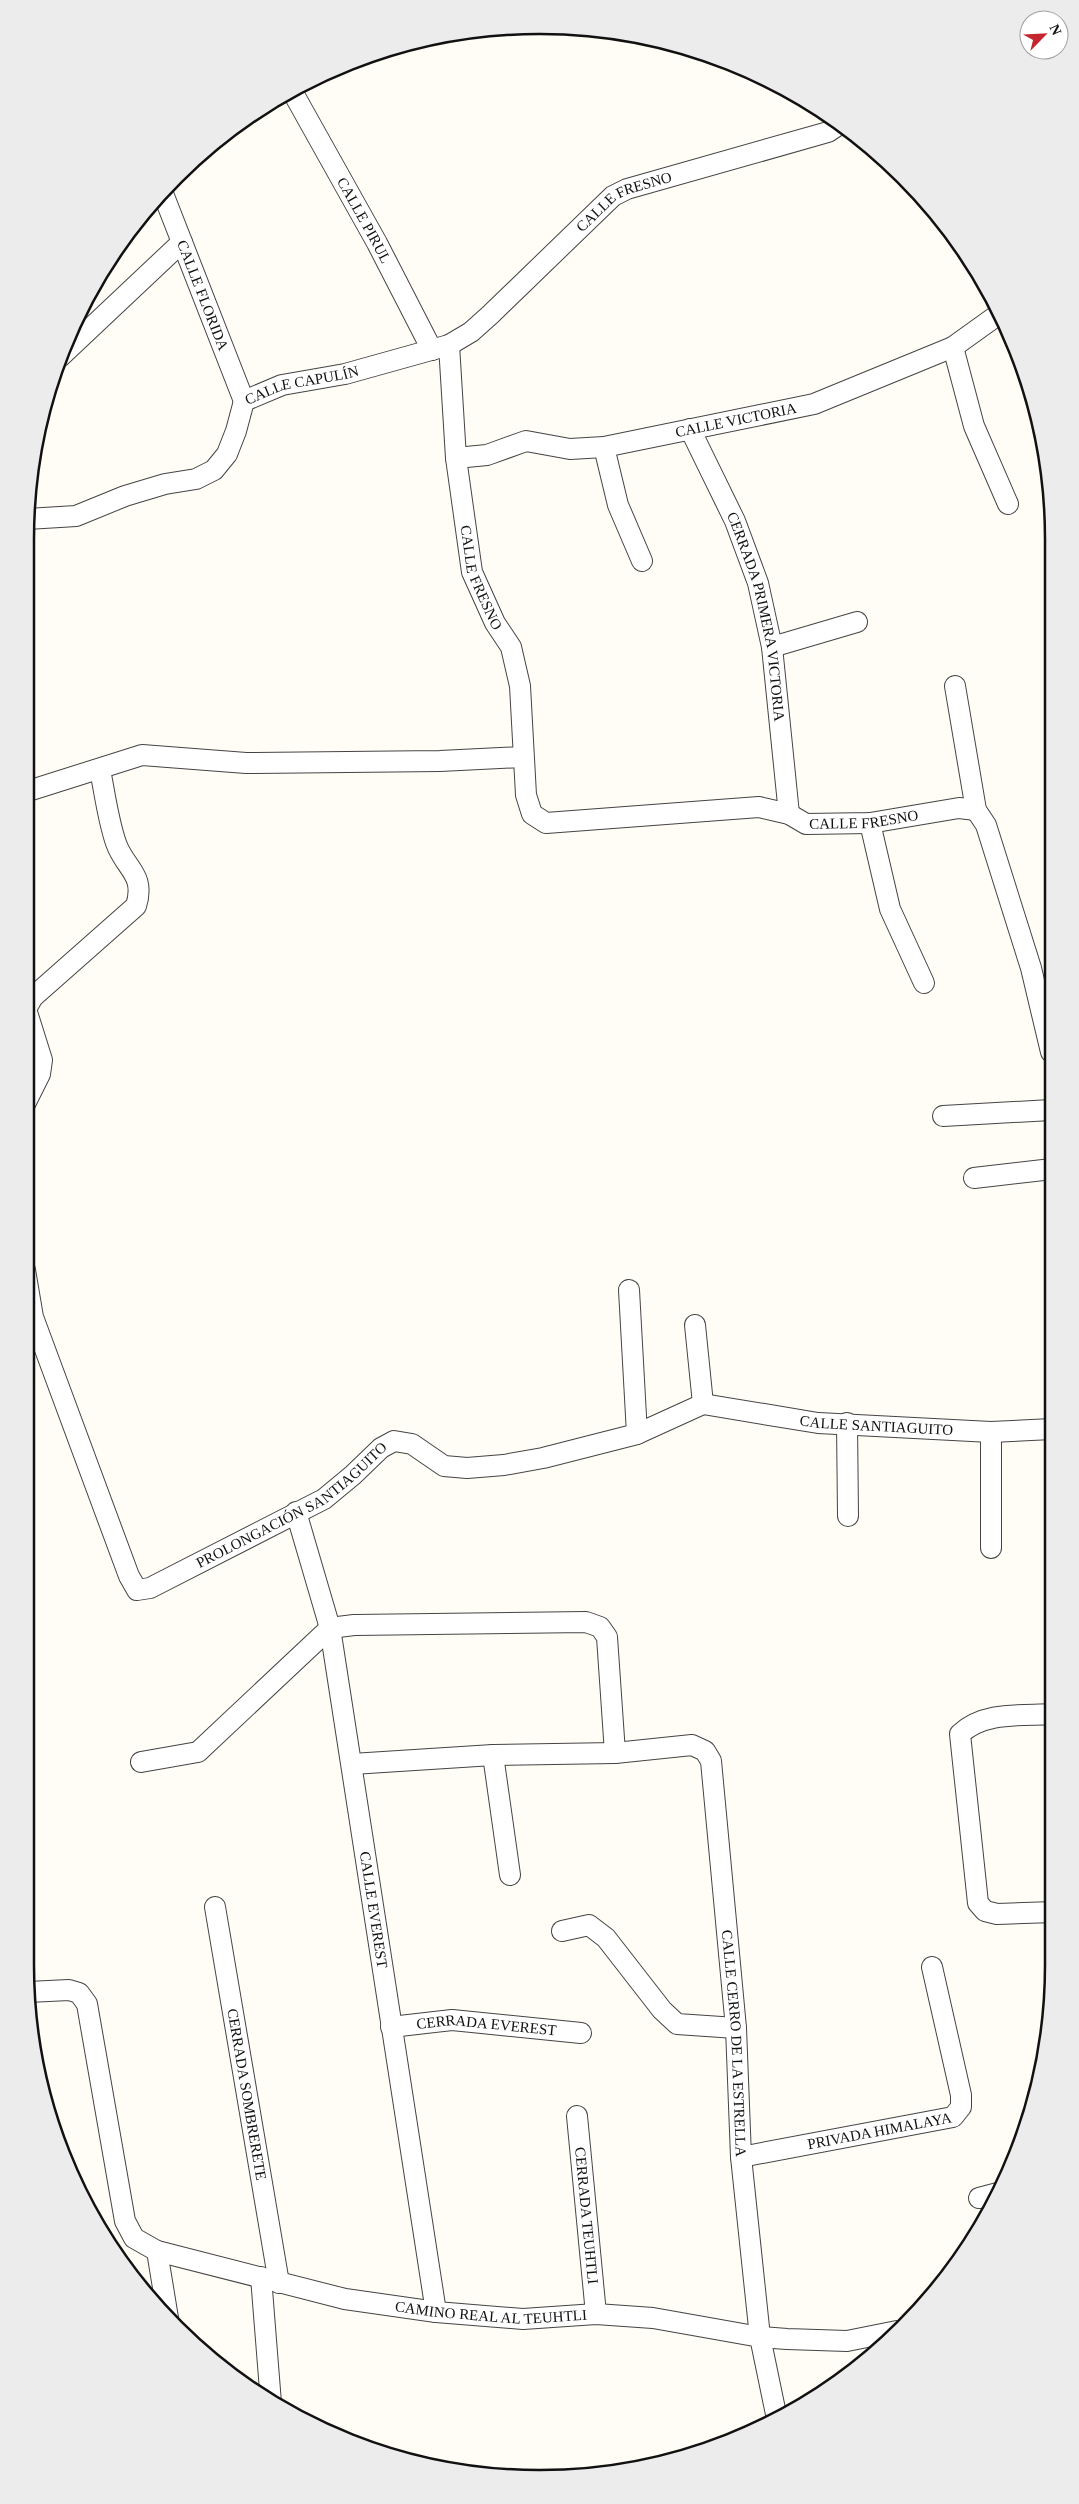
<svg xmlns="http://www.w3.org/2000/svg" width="1079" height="2504" font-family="Georgia,serif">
  <rect width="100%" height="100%" fill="#fffdf5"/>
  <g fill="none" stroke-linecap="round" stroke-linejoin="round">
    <defs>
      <g id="minor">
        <path id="s1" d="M 292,91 L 377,243 L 432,350"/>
        <path id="s2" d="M 162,191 L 244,401"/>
        <path id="s3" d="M 449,345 L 456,458 L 472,572 L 495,623 L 511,647 L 520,686 L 526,795 L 532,814 L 546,823 L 759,807 L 789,814 L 806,824 L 870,823 L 959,808 L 976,810"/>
        <polyline points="953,347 974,426 1008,504"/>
        <polyline points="60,357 182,242"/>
        <path id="s4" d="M 690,429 L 735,521 L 758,583 L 772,647 L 789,814"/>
        <polyline points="604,447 618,505 642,561"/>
        <path id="s5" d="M 456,458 L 487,455 L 526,441 L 570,449 L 604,447 L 814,404 L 953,347 L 999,314"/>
        <path id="s6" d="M 27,519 L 76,516 L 125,496 L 165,484 L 196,479 L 214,470 L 227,454 L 236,431 L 244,401 L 282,385 L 345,374 L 449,345 L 471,332 L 490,315 L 613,196 L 627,189 L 828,132 L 840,124"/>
        <polyline points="772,647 857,622"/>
        <polyline points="955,686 976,810 986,825 1031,968 1051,1052"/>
        <polyline points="25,792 142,755 246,763 440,761 522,757"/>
        <polyline points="870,823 890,909 924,983"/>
        <path d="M 25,1104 L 40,1074 L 42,1060 L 26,1009 L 33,997 L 136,906 C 146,874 125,869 116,843 C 108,820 105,794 100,770"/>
        <polyline points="943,1116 1051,1110"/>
        <polyline points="974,1178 1052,1169"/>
        <path id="s7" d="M 25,1270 L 33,1317 L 129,1576 L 137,1590 L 150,1588 L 324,1499 L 353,1475 L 381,1448 L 394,1441 L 412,1444 L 444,1466 L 467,1468 L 504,1465 L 543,1458 L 637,1434 L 703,1404"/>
        <polyline points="629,1290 637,1434"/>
        <polyline points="695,1325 703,1404"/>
        <path id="s8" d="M 703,1404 L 818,1423 L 991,1432 L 1052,1429"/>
        <polyline points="847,1423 848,1516"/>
        <path id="s9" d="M 296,1512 L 330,1628 L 436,2312"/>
        <polyline points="991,1548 991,1432"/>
        <path d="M 1053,1714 C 1022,1716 984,1711 960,1734 L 978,1903 L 985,1911 L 997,1914 L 1054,1912"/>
        <polyline points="493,1755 510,1875"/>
        <polyline points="141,1762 198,1752 330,1628 354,1625 586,1622 600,1627 607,1637 615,1753"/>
        <path id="s10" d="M 352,1764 L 493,1755 L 615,1753 L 692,1745 L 705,1751 L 711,1761 L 736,2028 L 741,2157 L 760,2337 L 777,2419"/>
        <path id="s11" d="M 215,1907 L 279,2283"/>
        <polyline points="562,1931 589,1925 606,1938 662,2010 677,2024 736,2028"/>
        <path id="s12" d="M 28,1992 L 69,1990 L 79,1993 L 87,2004 L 125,2221 L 134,2238 L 157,2251 L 345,2299 L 436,2312 L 523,2319 L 596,2314 L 653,2318 L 760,2337 L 787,2339 L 847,2341 L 897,2331"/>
        <path id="s13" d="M 391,2027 L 452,2020 L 581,2033"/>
        <path id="s14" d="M 577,2116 L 596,2314"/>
        <path id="s15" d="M 741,2157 L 953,2117 L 961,2107 L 961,2095 L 932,1967"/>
        <polyline points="979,2198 998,2193"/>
        <polyline points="157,2251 168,2318"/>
        <polyline points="261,2277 271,2403"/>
      </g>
    </defs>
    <use href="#minor" stroke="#444" stroke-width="22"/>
    <use href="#minor" stroke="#fff" stroke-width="20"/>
  </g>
  <g text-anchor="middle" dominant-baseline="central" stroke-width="5" stroke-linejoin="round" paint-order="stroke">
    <g font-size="15" fill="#111" stroke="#fff">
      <text stroke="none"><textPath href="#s6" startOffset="714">CALLE FRESNO</textPath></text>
      <text stroke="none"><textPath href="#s1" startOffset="148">CALLE PIRUL</textPath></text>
      <text stroke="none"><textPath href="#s2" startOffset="112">CALLE FLORIDA</textPath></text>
      <text stroke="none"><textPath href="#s6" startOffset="332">CALLE CAPULÍN</textPath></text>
      <text stroke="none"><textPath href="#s5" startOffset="286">CALLE VICTORIA</textPath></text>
      <text stroke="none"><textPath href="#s3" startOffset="236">CALLE FRESNO</textPath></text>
      <text stroke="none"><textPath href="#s4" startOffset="201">CERRADA PRIMERA VICTORIA</textPath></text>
      <text stroke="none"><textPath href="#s3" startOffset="821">CALLE FRESNO</textPath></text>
      <text stroke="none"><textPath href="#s8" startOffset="175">CALLE SANTIAGUITO</textPath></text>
      <text stroke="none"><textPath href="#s7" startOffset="518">PROLONGACIÓN SANTIAGUITO</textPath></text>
      <text stroke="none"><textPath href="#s9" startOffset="406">CALLE EVEREST</textPath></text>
      <text stroke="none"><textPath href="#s13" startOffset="96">CERRADA EVEREST</textPath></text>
      <text stroke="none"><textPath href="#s10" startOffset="650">CALLE CERRO DE LA ESTRELLA</textPath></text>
      <text stroke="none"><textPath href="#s11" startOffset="190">CERRADA SOMBRERETE</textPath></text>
      <text stroke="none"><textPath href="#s15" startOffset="141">PRIVADA HIMALAYA</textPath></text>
      <text stroke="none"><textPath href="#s14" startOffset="100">CERRADA TEUHTLI</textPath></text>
      <text stroke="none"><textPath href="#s12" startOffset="672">CAMINO REAL AL TEUHTLI</textPath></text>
    </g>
  </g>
  <path d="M0 0H1079V2504H0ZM539 34H540A505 505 0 0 1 1045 539V1965A505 505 0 0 1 540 2470H539A505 505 0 0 1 34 1965V539A505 505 0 0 1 539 34Z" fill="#ececec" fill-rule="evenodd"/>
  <path fill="none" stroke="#111" stroke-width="2.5" d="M539 34H540A505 505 0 0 1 1045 539V1965A505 505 0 0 1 540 2470H539A505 505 0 0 1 34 1965V539A505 505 0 0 1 539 34Z"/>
  <g transform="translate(1044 35) rotate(66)"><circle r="24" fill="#ffffff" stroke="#a0a0a0"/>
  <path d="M0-4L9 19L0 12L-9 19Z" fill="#c4262e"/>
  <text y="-8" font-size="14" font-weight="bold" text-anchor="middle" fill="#111111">N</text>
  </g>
</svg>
